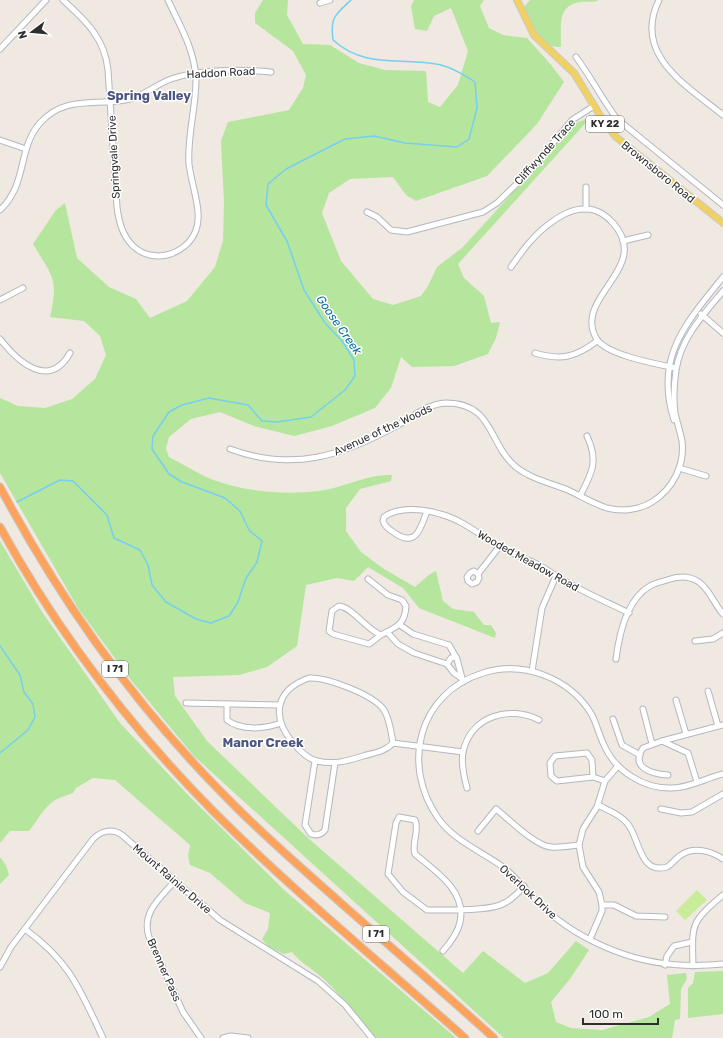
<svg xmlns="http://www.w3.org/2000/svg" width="723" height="1038" font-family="Rubik,sans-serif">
  <rect width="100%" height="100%" fill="#efe9e1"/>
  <g fill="#b6e59e">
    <path d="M 263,0 L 288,0 L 287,15 L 303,44 L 330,45 L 359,63 L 385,70 L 426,71 L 428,102 L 440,107 L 458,85 L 468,51 L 451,8 L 434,16 L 427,31 L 415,29 L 411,6 L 414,0 L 484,0 L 480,6 L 489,28 L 503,35 L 527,38 L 552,66 L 564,82 L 537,124 L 487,176 L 416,201 L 406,195 L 393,177 L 350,179 L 329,193 L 322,213 L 341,261 L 373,299 L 393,305 L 421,296 L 428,286 L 437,267 L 463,247 L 576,123 L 591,117 L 458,264 L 464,278 L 484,296 L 491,323 L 500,322 L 496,338 L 488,354 L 454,366 L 412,367 L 401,357 L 391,388 L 375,408 L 332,426 L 294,436 L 254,426 L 220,412 L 191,419 L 169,437 L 166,448 L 169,457 C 181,463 192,470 204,476 C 239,492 292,497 330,489 C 351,484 370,474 392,475 L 391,481 L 360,489 L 346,508 L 346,531 L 361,552 L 384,569 L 415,587 L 430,574 L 436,571 L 443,601 L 453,609 L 474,612 L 484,625 L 491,625 L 496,633 L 495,638 L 419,608 L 403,588 L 368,567 L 354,581 L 337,578 L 306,585 L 297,646 L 267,667 L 239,675 L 173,677 L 175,696 L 207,741 L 308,838 L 463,973 L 483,951 L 525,983 L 548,973 L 576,941 L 589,950 L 570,979 L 551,1002 L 556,1022 L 571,1028 L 602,1030 L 649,1017 L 670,1004 L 667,975 L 686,973 L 687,979 L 681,989 L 680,1019 L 675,1020 L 672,1038 L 504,1038 L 194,756 L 131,680 L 78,608 L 0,473 L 0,398 L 18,406 L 45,408 L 72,399 L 95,379 L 106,355 L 100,336 L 84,321 L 50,317 C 59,278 52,276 33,244 L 56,210 L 65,203 L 77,258 L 109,287 L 136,299 L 150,318 L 187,301 L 215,267 L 223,241 L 224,203 L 221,141 L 228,122 L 289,110 L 303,88 L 306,75 L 293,51 L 255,23 L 255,13 Z"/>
    <path d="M 530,0 L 599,0 C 593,3 586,1 580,2 C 555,6 562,29 561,47 C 543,49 524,24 523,8 Z"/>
    <path d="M 0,541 L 42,612 L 120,723 L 190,797 L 284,890 L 456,1038 L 374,1038 C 359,1018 337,990 318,974 C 309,967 300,962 292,952 L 284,954 L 269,947 L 262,939 L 268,929 L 270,913 L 245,903 L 210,873 L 190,865 L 188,856 L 190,845 L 115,780 L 93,778 L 76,788 L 73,793 C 68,795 60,797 55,800 C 43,808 38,820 29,831 L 10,831 L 0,843 Z"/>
    <polygon points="0,857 6,865 9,875 0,884"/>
    <polygon points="723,971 723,1014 688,1018 688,988 693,983 695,972"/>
  </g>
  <polygon fill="#c9ec9a" points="697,890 707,900 685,920 676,911"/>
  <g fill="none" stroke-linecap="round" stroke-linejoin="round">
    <g stroke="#75cff0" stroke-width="1.5">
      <path d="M 17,502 L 60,480 L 73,481 L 107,515 L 114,538 L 140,550 L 148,565 L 152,585 L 166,602 L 196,619 L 211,623 L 229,616 L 238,602 L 246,578 L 257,562 L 262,541 L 249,530 L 240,511 L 225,498 L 182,482 L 169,474 L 152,449 L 153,436 L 169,412 L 182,405 L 209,398 L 248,405 L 262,421 L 277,422 L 311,417 L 345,390 L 355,376 L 354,360 L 342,341 L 325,323 L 304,290 L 287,241 L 266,205 L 268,184 L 286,169 L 345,139 L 374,136 L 405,143 L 457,147 L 469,139 L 477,108 L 475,82 C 463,74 450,66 436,64 C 397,57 366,69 333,40 C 330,17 335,15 351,0"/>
      <polyline points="0,646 20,675 24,692 33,704 35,717 28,730 0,753"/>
    </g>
    <defs>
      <g id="minor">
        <path d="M 63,0 C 85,20 105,38 108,70 L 117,207 C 119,222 122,235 133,246 C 153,265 187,255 196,230 C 203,212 191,184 189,164 C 187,136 196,108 196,80 C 195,50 180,26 168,0"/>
        <path d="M 659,0 C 632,55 687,86 723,115"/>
        <polyline points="320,3 330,0"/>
        <polyline points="0,49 46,0"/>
        <path d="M 576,57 C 591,77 602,99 617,119 L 723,205"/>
        <polyline points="0,140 26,149"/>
        <polyline points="586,209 586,187"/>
        <path d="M 0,210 C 28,184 17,149 40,123 C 66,94 97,107 130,99 C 145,95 157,84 171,79 C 200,69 241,69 271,72"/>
        <polyline points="367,212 377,217 391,230 407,232 483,212 497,203 528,173 572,120 594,106"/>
        <polyline points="623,241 648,235"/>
        <path d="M 511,267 C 522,251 533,236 549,224 C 560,216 572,208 587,209 C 597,209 607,216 613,223 C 653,268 573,296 596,338 C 605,355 657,364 676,368"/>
        <polyline points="0,300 23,288"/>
        <polyline points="701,314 723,333"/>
        <path d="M 0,339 C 18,362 49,390 70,353"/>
        <path d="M 535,353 C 561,361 576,357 597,341"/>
        <path d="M 674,420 C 654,357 686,323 723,277"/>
        <path d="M 230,449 C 293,472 342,456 398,425 C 413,416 428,404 446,403 C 494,403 488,444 516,467 C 531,479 551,483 568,490 C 581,496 594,504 607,508 C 622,512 639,510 652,502 C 673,489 685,465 682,441 C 680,431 677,422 675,413 C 673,399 674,384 676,370 C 681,338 703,315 723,291"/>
        <polyline points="679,468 706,476"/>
        <path d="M 580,496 C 592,473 599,461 587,436"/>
        <path d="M 427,511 C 421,527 417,547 396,534 C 391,530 385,528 383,521 L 384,517 C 399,506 424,509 440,514 C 464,520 483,538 504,549 C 515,555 526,559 537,564 C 550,571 561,580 574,586 C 592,596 611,604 629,613"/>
        <polyline points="478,574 474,571 470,573 467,577 468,581 472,584 477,582 479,578 478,574 499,547"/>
        <path d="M 368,579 L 388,595 L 402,600 L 406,606 C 405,625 396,627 381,635 C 367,630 352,607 339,606 L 332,611 L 329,631 L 333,634 L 369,644 L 381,635"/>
        <polyline points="400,625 413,634 449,645 457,659 463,682"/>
        <polyline points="387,632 398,644 414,653 447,664 454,673 461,678"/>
        <polyline points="695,641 713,639 723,633"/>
        <path d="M 616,659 C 619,635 627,599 650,586 C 655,583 661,582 667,580 C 678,576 690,576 699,582 C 710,590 714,604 723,614"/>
        <polyline points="447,664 451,658 456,657"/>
        <polyline points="532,671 542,608 556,576"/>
        <path d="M 309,678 C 327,677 374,695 384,710 C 390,720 391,732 393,743 C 385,752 373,753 363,756 C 347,761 334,765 317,761 C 308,759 299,750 293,743 C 271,717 275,690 309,678 Z"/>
        <polyline points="708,691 718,726"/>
        <polyline points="676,700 686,734"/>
        <polyline points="186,703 280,705"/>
        <path d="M 227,704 L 227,720 C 241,731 265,729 281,723"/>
        <polyline points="643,709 652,744"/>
        <polyline points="613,719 622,745 640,755"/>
        <polyline points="662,741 723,725"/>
        <polyline points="393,743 463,752"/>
        <polygon points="587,753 592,760 593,777 557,781 551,776 550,763 555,756"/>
        <path d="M 315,761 L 305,825 L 311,834 C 317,836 321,835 325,830 L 335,763"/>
        <path d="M 723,774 C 706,778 690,788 672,788 C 644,789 615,771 604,745 C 599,735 597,725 592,715 C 570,678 523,660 483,673 C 418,693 401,765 438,818 C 454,841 481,851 503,867 C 518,879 529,894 543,907 C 563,926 589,941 615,951 C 651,965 685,968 723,964"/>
        <path d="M 668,775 C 652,774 630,768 643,748 L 662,741 L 688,753 L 697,782"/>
        <polyline points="593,777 605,781"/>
        <path d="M 467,788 C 464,777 461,763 463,752 C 471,716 509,705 539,720"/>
        <path d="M 598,805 C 607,810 620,814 627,823 C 640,838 639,875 667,867 C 672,864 676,858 681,855 C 694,846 711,851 723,859"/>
        <polyline points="661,809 681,813 692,812 723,794"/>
        <path d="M 478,831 L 496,809 C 509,819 535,846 551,847 C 560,848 570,846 579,845"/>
        <path d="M 175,881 C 160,898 141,913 149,937 L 183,1012 L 201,1038"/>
        <polyline points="602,905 614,905 636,916 665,917"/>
        <path d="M 25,929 C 71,963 79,988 103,1038"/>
        <polyline points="590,939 602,911 602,905 599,892 583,867 579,845 583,829 597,807 605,781 618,766"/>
        <path d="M 443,951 C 450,943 458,933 460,922 C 467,891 435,871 415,854 C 411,843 420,831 415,820 L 399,817 L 396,823 L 388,874 L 403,892 L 427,910 L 460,910 C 489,908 504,911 524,886"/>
        <polyline points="665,965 667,956 674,946 692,942"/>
        <path d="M 693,966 C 692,924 690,923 723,895"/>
        <path d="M 0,967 L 11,947 L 93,839 C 101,831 112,828 122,835 L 220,920 L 318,981 L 345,1005 L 372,1038"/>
        <polyline points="223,1038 231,1036 248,1038"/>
      </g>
      <polyline id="major" points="517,0 534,35 574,73 601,117 616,137 723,223"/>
      <g id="highway">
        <path d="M 0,487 C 61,602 137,708 229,800 C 265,837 304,870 342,904 C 393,949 444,993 494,1038"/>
        <path d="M 0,527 C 57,631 130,727 213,811 C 293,891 381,963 465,1038"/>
      </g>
    </defs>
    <use href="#minor" stroke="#b4b7c1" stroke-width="7"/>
    <use href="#major" stroke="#c9c9c9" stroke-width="8"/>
    <use href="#highway" stroke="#c9c9c9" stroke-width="9"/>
    <use href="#minor" stroke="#fff" stroke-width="5"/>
    <use href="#major" stroke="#f2d163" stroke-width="6"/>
    <use href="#highway" stroke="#ffa35c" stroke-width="7"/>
  </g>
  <g text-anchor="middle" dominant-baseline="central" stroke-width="3" stroke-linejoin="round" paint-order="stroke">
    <g fill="#fff" stroke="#6d6d6d" stroke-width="1">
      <rect x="586" y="116" width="38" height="16" rx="3"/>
      <rect x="102" y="661" width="26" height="16" rx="3"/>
      <rect x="363" y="926" width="26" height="16" rx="3"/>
    </g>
    <g font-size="10" font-weight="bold" fill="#2e2e2e">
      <text x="605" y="124">KY 22</text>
      <text x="115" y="669">I 71</text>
      <text x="376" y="934">I 71</text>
    </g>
    <g font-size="11" fill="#2e2e2e" stroke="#fff">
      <text transform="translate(221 73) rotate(-3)">Haddon Road</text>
      <text transform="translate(545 152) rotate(-48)">Cliffwynde Trace</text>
      <text transform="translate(114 157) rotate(-93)">Springvale Drive</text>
      <text transform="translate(658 172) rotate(39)">Brownsboro Road</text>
      <text transform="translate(383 430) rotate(-25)">Avenue of the Woods</text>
      <text transform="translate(528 561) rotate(29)">Wooded Meadow Road</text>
      <text transform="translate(172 879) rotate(41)">Mount Rainier Drive</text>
      <text transform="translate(528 892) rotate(43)">Overlook Drive</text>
      <text transform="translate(164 970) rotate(66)">Brenner Pass</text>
    </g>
    <g font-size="12" font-style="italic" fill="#0d6fa3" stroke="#fff">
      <text transform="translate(339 325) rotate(55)">Goose Creek</text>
    </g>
    <g font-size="13" font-weight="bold" fill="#4d5680" stroke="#fff">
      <text x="149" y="95">Spring Valley</text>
      <text x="263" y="742">Manor Creek</text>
    </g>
  </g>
  <g transform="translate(32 32) rotate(254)" stroke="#ffffff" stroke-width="3" paint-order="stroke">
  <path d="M0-3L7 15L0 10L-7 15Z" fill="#2e2e2e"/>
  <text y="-6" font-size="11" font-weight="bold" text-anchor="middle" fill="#2e2e2e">N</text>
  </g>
  <path d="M583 1018v6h75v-6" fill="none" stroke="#2e2e2e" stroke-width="2"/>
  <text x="589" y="1018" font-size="12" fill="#2e2e2e" stroke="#ffffff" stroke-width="3" paint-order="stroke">100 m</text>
</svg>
